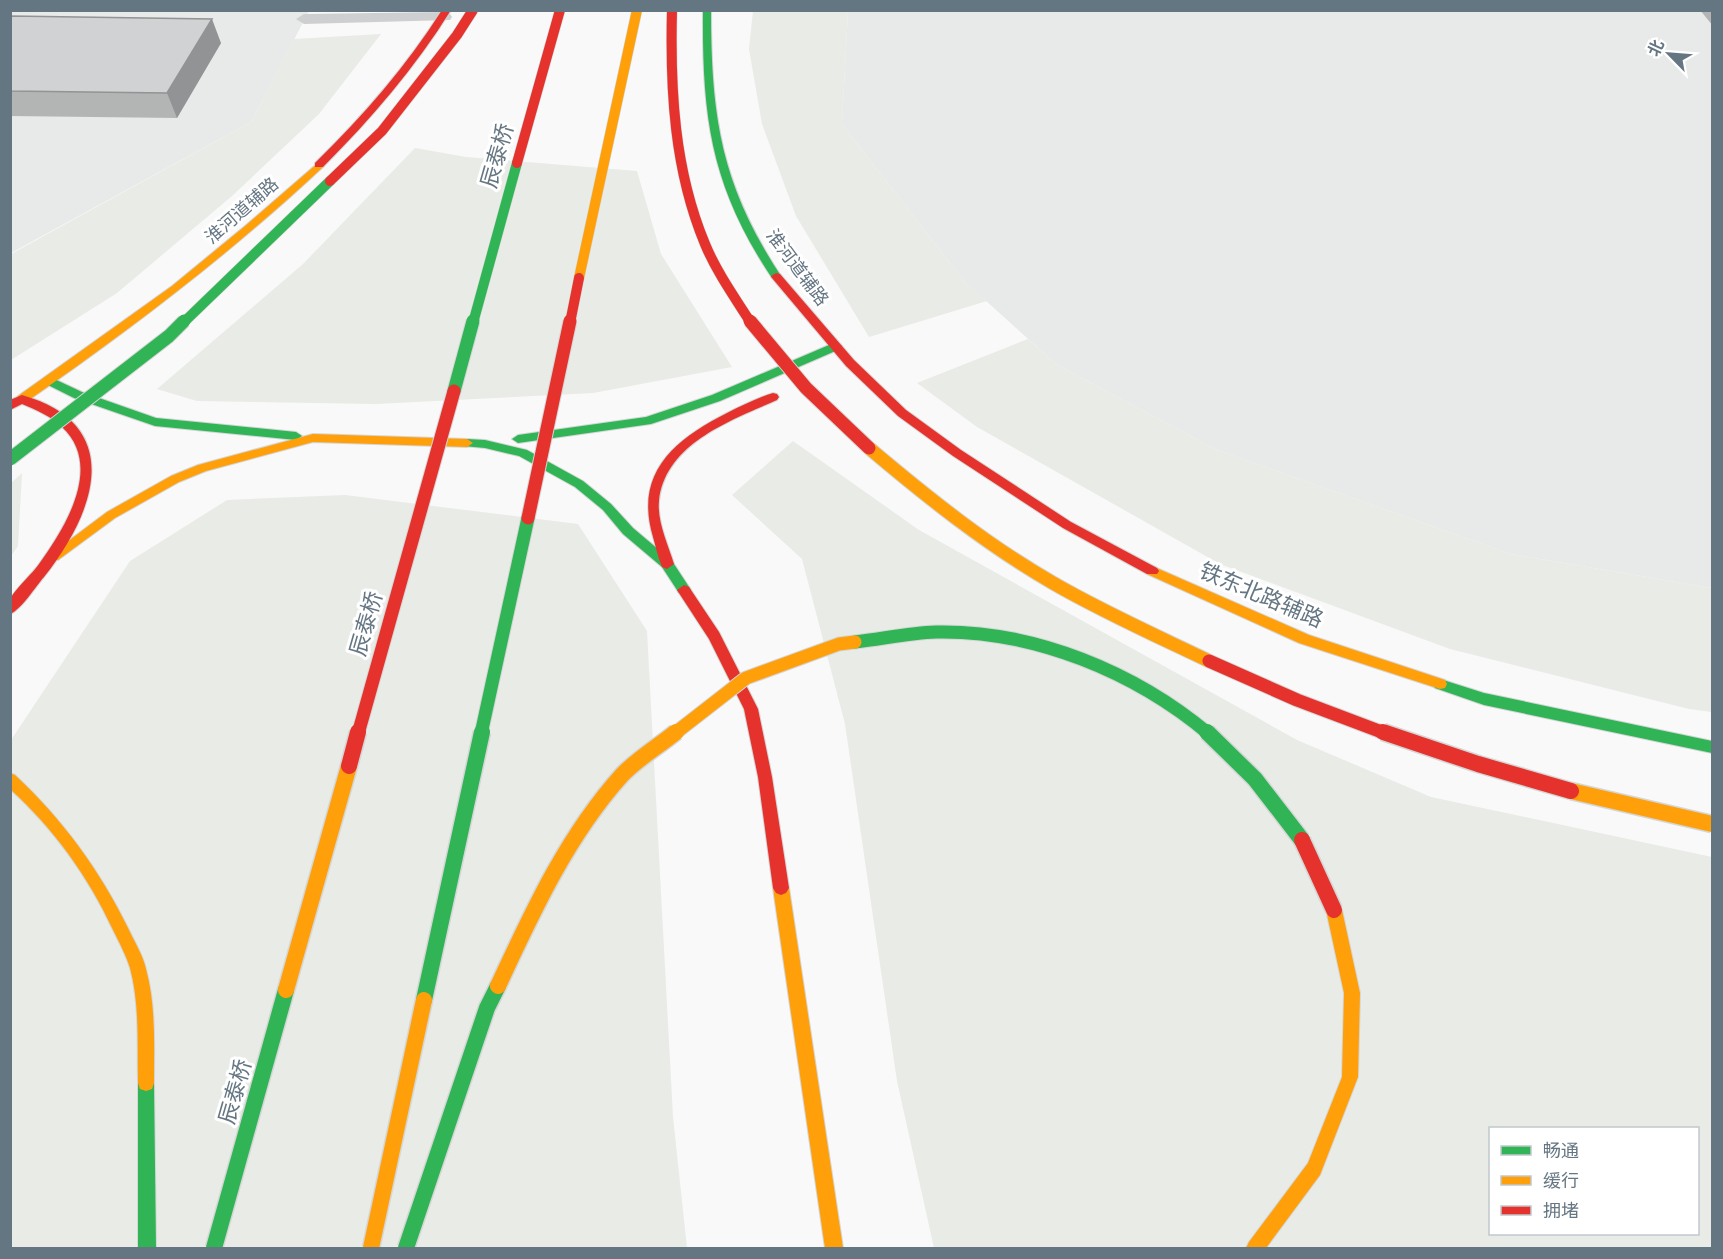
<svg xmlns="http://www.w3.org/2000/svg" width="1723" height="1259" font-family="'Sofia Sans Condensed','Noto Sans SC',sans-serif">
  <rect width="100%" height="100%" fill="#f9f9f9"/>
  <g fill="#e8e9e9">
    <polygon points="11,11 309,11 251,122 11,253"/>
    <polygon points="848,11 1712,11 1712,588 1511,554 1215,449 1056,364 965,282 842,124"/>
  </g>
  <g fill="#e8ebe6" fill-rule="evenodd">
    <polygon points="753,11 848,11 842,124 965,282 987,301 869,337 796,216 762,124 749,49"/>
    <polygon points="381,34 319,114 232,196 117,293 11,360 11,254 251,122 294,39"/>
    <polygon points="415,148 466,157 637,171 661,254 732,367 593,393 376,404 197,401 157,389 303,264"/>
    <polygon points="1028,339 1056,364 1215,449 1511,554 1712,588 1712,712 1689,709 1450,649 1220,564 977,427 917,383"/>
    <path d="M 793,441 L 919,530 L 1297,740 L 1431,797 L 1712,857 L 1712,1248 L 934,1248 L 897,1081 L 845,724 L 802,559 L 732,495 ZM 1490,1128 L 1698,1128 L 1698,1234 L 1490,1234 Z"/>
    <polygon points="22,473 18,546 11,556 11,483"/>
    <polygon points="345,495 578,524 647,631 673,1117 687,1248 11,1248 11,740 130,561 227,500"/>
  </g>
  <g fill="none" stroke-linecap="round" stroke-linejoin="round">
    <defs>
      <g id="fast">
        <path d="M 703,10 L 711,10 C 711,117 721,185 781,276 L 780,278 L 772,278 C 711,187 702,118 703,10 Z"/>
        <polygon points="836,342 842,346 840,349 720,401 651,424 518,443 512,439 518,435 646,417 712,395"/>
        <polygon points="50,377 82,392 156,418 296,432 302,436 296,440 155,426 74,398 46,384 44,381"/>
        <polygon points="467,439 485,440 527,450 583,481 611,504 633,528 672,561 691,590 689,593 679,593 662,567 623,534 603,510 575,487 519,456 485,448 463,446 461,443 463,440"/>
        <polygon points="1440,679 1484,693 1712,741 1712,753 1484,705 1435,688 1433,684 1435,680"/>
        <polygon points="146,1075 152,1077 154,1083 156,1248 138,1248 138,1083 140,1077"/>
      </g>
      <g id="slow">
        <path d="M 319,162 L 324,165 L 323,167 C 230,254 130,330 26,402 L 18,402 L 16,399 L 18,396 L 172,286 L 245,226 Z"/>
        <polygon points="313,434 467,439 473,443 467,447 313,442 206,471 179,482 115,518 58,560 48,560 47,557 107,512 171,476 198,465"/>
        <polygon points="1152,566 1309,635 1445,680 1447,684 1445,688 1440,689 1299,643 1147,574 1145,571 1147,568"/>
        <path d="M 10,773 L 15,775 C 63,820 99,869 128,928 C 134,941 143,955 146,969 C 156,1006 154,1045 154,1083 L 152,1089 L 146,1091 L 140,1089 L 138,1083 C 137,1045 140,1005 130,968 C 126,955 119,942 113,930 C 88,876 54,829 10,789 Z"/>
        <polygon points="781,881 786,883 789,888 843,1248 825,1248 773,888 776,883"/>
        <polygon points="1334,903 1340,905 1342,910 1360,993 1358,1077 1320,1175 1266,1248 1246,1248 1249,1242 1308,1163 1342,1077 1344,993 1326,910 1328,905"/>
      </g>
      <g id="jam">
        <path d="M 442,10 L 451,10 C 415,68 371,119 323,167 L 315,167 L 315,163 C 363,116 406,67 442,10 Z"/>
        <polygon points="776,273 780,274 854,360 906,410 961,450 1071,522 1157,568 1159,571 1157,574 1147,574 1063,528 953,456 898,416 846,366 772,278 771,276"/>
        <path d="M 773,393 L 777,394 L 779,397 L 777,400 C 732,420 665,443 659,501 C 657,522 668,544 674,564 L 667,569 L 662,567 C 658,558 656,547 653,537 C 634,473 674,440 727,413 C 741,406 757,398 773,393 Z"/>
        <path d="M 22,395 C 127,425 95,513 44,577 C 36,586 21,610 10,614 C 10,610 9,604 10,600 C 13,591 33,573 39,564 C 65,528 104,466 62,427 C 51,416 36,410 22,404 L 10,410 L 10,400 Z"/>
        <polygon points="684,585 689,587 719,632 758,709 772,777 789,888 786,893 781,895 776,893 773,888 758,777 744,709 709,639 677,590"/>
      </g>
    </defs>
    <use href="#fast" stroke="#d5d6d7" stroke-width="2"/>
    <use href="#slow" stroke="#d5d6d7" stroke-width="2"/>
    <use href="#jam" stroke="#d5d6d7" stroke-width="2"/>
    <polygon fill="#cecfd0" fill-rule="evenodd" points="444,12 450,14 452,17 450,20 304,24 296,19 304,14"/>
    <use href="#fast" fill="#30b455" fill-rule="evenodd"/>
    <use href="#slow" fill="#ff9f0a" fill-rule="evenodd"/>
    <use href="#jam" fill="#e5322d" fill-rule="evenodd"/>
    <defs>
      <g id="fast-bridge-far2">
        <polyline points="183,323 330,181"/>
        <polyline points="473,323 517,163"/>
      </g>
      <g id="fast-bridge-far1">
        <polyline points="454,391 473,321"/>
        <polyline points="10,459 169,336 184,321"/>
        <path d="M 855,642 C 882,639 909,633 936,632 C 1034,630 1135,672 1209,734"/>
        <polyline points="481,734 528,518"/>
      </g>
      <g id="fast-bridge">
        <polyline points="1207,732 1255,779 1302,840"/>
        <polyline points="424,1000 482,732"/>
        <polyline points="214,1248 286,990"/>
        <polyline points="406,1248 487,1008 498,986"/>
      </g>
      <polyline id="slow-bridge-far2" points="579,278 637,10"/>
      <g id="slow-bridge-far1">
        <path d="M 869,448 C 927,497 987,545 1053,583 C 1103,612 1157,636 1209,661"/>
        <polyline points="674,734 746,678 839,644 855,642"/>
      </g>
      <g id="slow-bridge">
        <polyline points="1571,791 1712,824"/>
        <path d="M 498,986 C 532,913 567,836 622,775 C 637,759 659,746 676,732"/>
        <polyline points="286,990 349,766"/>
        <polyline points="371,1248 424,1000"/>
      </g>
      <g id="jam-bridge-far2">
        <path d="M 672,10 C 670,89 674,170 705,244 C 716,271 735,298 751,323"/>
        <polyline points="517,163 560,10"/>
        <polyline points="330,181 382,131 457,35 473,10"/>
        <polyline points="570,323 579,278"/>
      </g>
      <g id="jam-bridge-far1">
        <polyline points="750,321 806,388 869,448"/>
        <polyline points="528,518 570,321"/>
        <polyline points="1209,661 1297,700 1387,734"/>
        <polyline points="358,734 454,391"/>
      </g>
      <g id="jam-bridge">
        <polyline points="1383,732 1478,764 1571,791"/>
        <polyline points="349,766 358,732"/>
        <polyline points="1302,840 1334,910"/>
      </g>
    </defs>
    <use href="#fast-bridge-far2" stroke="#d5d6d6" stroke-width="11" stroke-linecap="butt"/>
    <use href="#fast-bridge-far1" stroke="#d5d6d6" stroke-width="15" stroke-linecap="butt"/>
    <use href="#fast-bridge" stroke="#d5d6d6" stroke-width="19" stroke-linecap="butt"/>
    <use href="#slow-bridge-far2" stroke="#d5d6d6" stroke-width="11" stroke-linecap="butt"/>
    <use href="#slow-bridge-far1" stroke="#d5d6d6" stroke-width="15" stroke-linecap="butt"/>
    <use href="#slow-bridge" stroke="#d5d6d6" stroke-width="19" stroke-linecap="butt"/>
    <use href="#jam-bridge-far2" stroke="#d5d6d6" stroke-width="11" stroke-linecap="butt"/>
    <use href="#jam-bridge-far1" stroke="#d5d6d6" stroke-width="15" stroke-linecap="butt"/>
    <use href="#jam-bridge" stroke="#d5d6d6" stroke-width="19" stroke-linecap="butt"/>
    <use href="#fast-bridge-far2" stroke="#30b455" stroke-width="10"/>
    <use href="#fast-bridge-far1" stroke="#30b455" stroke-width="13"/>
    <use href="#fast-bridge" stroke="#30b455" stroke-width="16"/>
    <use href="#slow-bridge-far2" stroke="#ff9f0a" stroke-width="10"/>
    <use href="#slow-bridge-far1" stroke="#ff9f0a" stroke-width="13"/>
    <use href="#slow-bridge" stroke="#ff9f0a" stroke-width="16"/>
    <use href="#jam-bridge-far2" stroke="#e5322d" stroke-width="10"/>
    <use href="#jam-bridge-far1" stroke="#e5322d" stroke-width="13"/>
    <use href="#jam-bridge" stroke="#e5322d" stroke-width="16"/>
  </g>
  <g fill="#b3b5b5">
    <polygon points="1700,10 1713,10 1713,26"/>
    <polygon points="10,16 221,43 177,118 10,116"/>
  </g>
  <polygon fill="#929394" points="212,19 221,43 177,118 167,93"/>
  <polygon fill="#d0d2d3" stroke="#929394" stroke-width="1.5" points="10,16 212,19 167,93 10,91"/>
  <g text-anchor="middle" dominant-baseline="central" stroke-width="6" stroke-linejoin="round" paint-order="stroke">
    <g font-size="18" fill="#657683" stroke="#fff">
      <text transform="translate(242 211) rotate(-41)">淮河道辅路</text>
      <text transform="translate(797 268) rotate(53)">淮河道辅路</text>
    </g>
    <g font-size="22" fill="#657683" stroke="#fff">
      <text transform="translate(498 156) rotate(-74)">辰泰桥</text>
      <text transform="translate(1261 596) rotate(23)">铁东北路辅路</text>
      <text transform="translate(367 624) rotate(-74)">辰泰桥</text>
      <text transform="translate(236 1092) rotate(-74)">辰泰桥</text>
    </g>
  </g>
  <rect width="1723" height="1259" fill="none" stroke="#657683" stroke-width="24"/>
  <rect x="1489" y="1127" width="210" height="108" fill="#ffffff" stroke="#c1c8cd" stroke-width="1.5"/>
  <rect x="1501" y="1146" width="30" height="9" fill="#30b455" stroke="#c1c8cd" stroke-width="1.5"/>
  <text x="1543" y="1157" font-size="18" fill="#657683">畅通</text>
  <rect x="1501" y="1176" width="30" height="9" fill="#ff9f0a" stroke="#c1c8cd" stroke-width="1.5"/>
  <text x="1543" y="1187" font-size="18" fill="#657683">缓行</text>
  <rect x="1501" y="1206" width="30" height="9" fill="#e5322d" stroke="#c1c8cd" stroke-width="1.5"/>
  <text x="1543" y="1217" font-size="18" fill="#657683">拥堵</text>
  <g transform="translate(1669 54) rotate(295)" stroke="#ffffff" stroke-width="4.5" paint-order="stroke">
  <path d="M0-4.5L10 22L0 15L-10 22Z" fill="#657683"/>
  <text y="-9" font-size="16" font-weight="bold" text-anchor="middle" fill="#657683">北</text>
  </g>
</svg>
